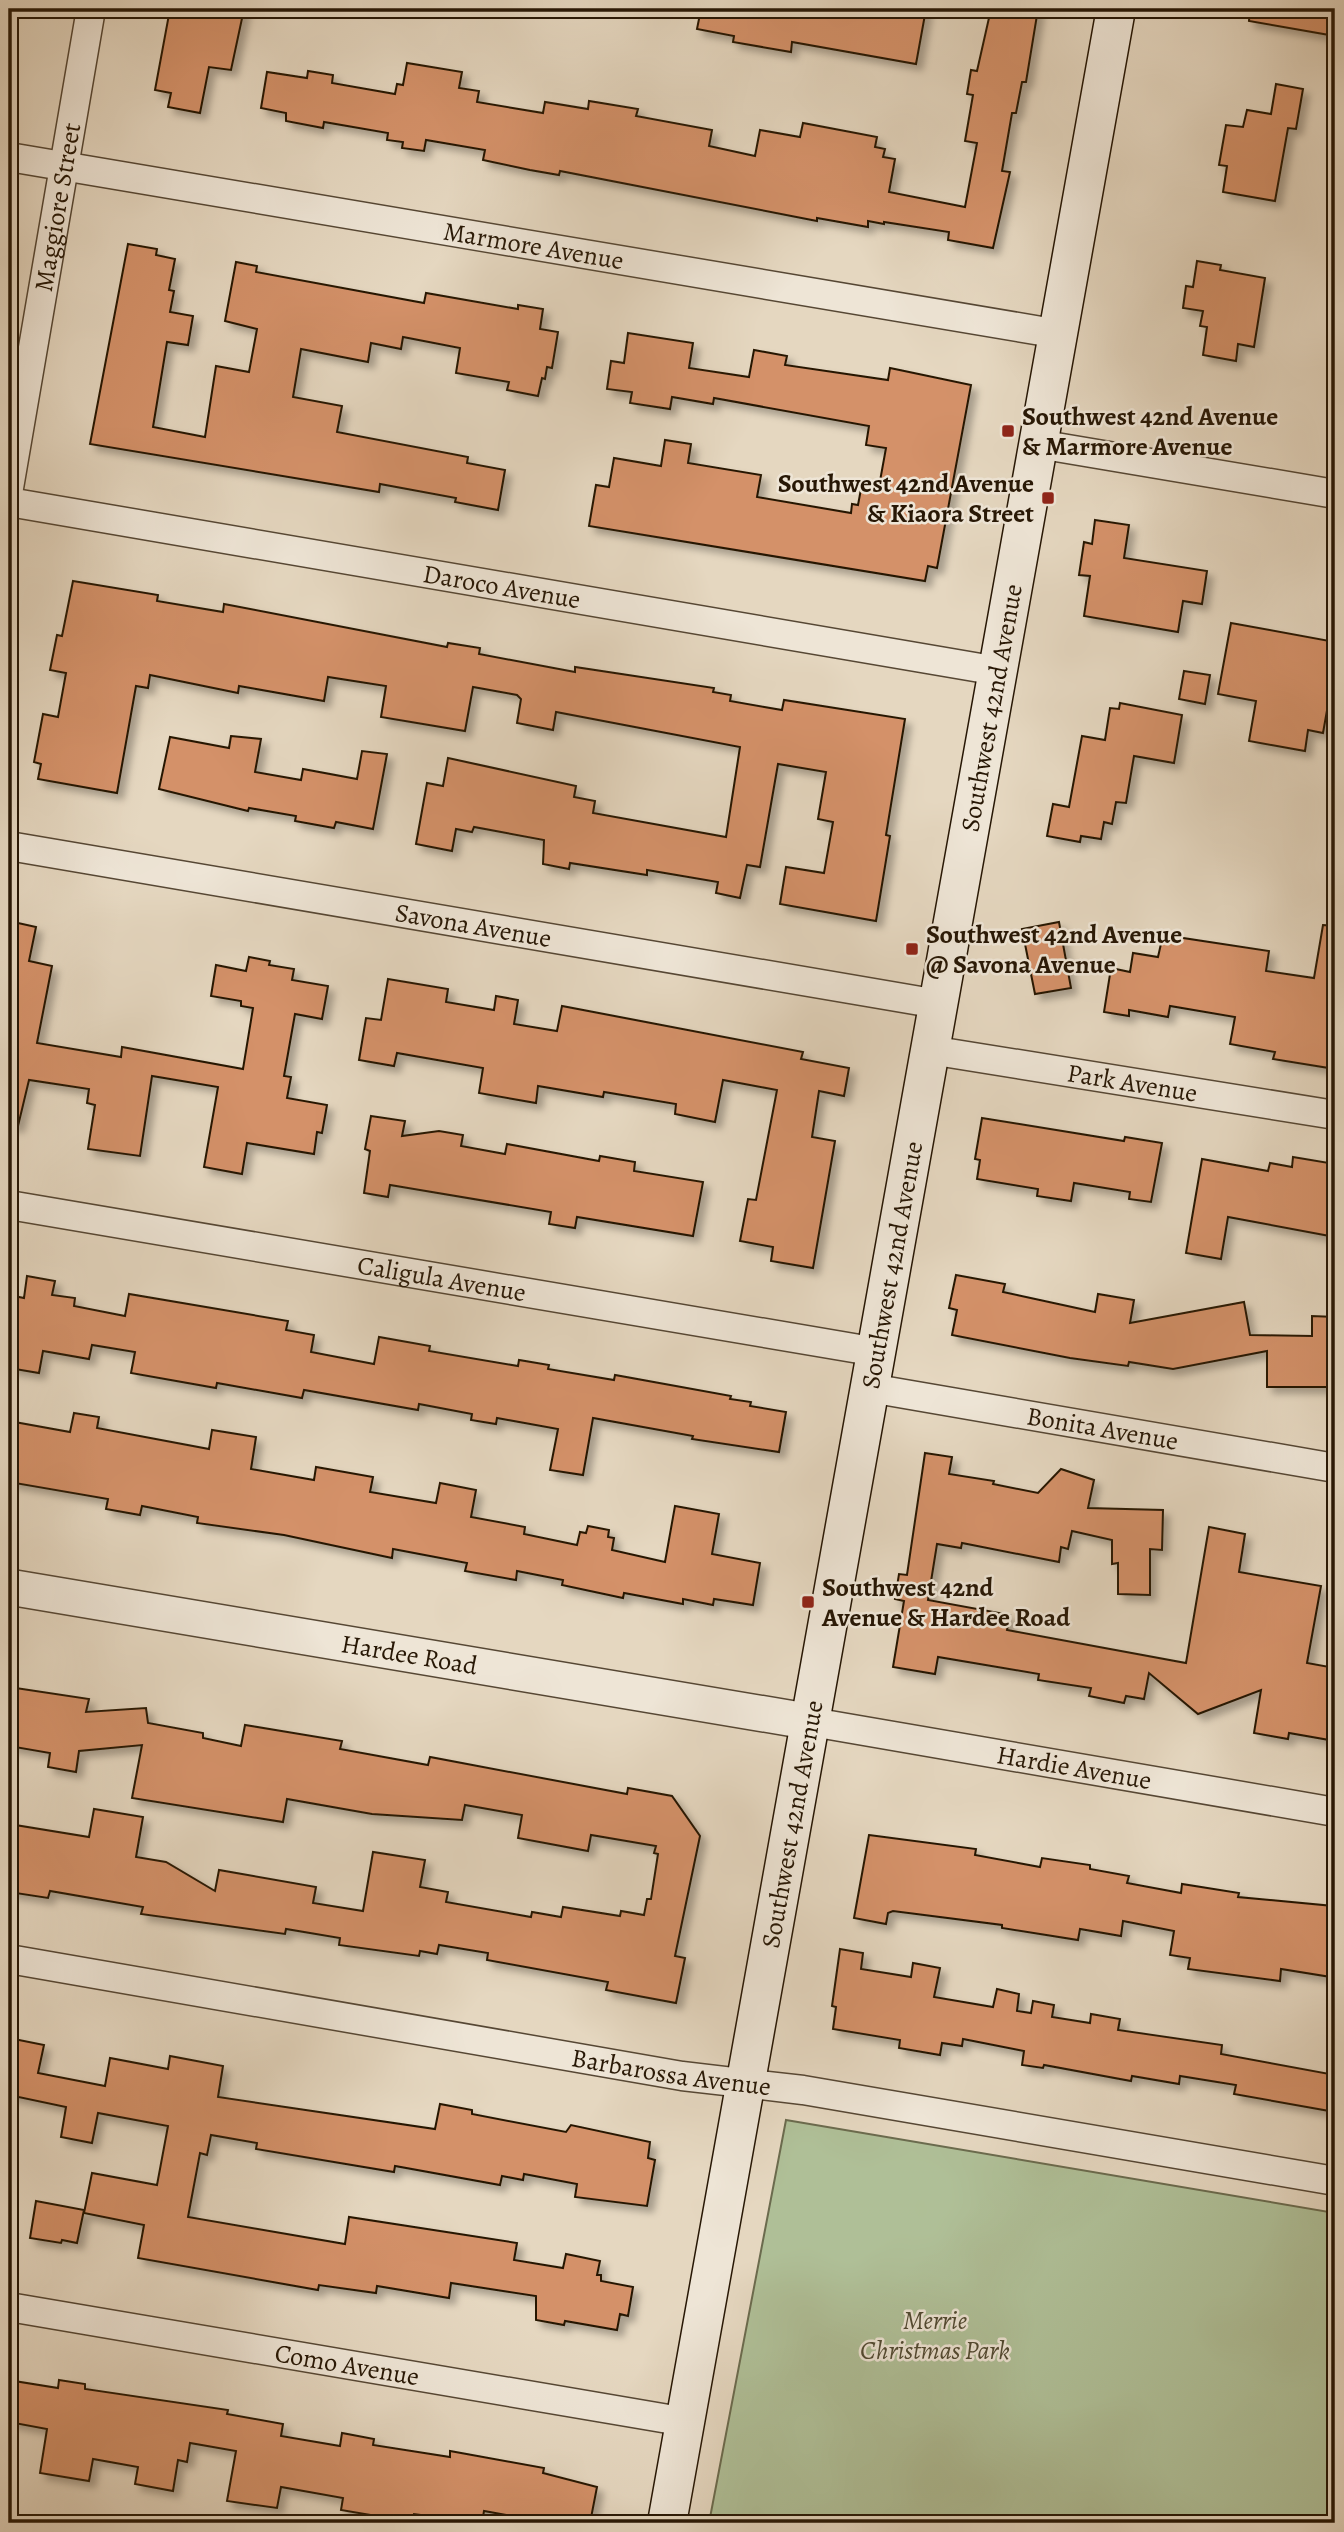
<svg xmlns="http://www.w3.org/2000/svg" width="1344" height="2532" font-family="Alegreya,serif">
  <defs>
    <filter id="shadow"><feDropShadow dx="6" dy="6" stdDeviation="3.5" flood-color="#0004"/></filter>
  </defs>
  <rect width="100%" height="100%" fill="#e5d7c0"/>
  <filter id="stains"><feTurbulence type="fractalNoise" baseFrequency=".00286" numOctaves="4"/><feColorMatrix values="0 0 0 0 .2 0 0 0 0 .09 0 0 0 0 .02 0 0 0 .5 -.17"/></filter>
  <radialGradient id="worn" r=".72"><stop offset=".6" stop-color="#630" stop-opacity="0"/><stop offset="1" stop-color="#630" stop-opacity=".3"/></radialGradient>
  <polygon fill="#afbf97" stroke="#6b6b4e" stroke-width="2" points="786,2120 1335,2213 1335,2523 709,2523"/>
  <g fill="#d49169" stroke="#271705" stroke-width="2" filter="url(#shadow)">
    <polygon points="170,9 244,9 231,70 209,67 200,113 168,107 171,93 155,90"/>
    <polygon points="701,9 926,9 916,64 792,42 791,52 733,42 734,36 697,29"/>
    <polygon points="991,9 1038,9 1026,82 1022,82 1016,113 1012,113 1002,171 1010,172 993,248 948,240 949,232 884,222 884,224 868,221 868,227 817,218 817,221 560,171 559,175 530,170 483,160 485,150 426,140 424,151 402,148 403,142 387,140 388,133 324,122 323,128 286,121 286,113 261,108 267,72 307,78 308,71 333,75 332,83 395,94 397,84 403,85 407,63 462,72 459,88 479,91 477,102 543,113 545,102 588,109 589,101 638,109 636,116 712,130 709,146 755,156 760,130 800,137 803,123 877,137 875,147 885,149 883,157 895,159 889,192 965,207 977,143 965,141 973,95 967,94 971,70 977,71"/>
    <polygon points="1250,9 1335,9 1335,36 1249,21"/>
    <polygon points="1276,84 1303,89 1296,129 1288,128 1275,201 1223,192 1227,166 1219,165 1226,125 1243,127 1247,110 1271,114"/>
    <polygon points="128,244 157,249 156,255 175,259 169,290 174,291 170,312 193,316 188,345 167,342 153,427 205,437 216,366 249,372 257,329 225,321 236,262 257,266 256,272 424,303 426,293 518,309 518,305 543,309 540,329 558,332 552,368 547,367 545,379 542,378 538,396 507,390 509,382 456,373 460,348 403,337 401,349 371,343 368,362 301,349 293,397 342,406 337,432 468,457 467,463 505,470 498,510 455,502 456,498 380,484 379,492 90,444"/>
    <polygon points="1197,261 1221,265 1220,270 1265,278 1254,347 1238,344 1236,361 1203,355 1207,327 1200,326 1203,311 1183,308 1186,286 1193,287"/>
    <polygon points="628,333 693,343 689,368 749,377 754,350 787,356 785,365 888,380 890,368 971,385 937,568 928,566 925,581 589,526 596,485 609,487 614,458 661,466 665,440 691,444 688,463 761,475 757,497 851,513 852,504 858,505 861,489 878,492 886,448 866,445 869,426 714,398 713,404 672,397 670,409 630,403 632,392 607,389 611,361 624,363"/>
    <polygon points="1095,520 1129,525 1124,558 1207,571 1202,604 1183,601 1178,632 1084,616 1090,576 1079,575 1084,542 1092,544"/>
    <polygon points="73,581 158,595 157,601 223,612 224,604 447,647 448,643 480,648 479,654 575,672 575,667 714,688 713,692 731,695 730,701 782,710 784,700 905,719 886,835 890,836 876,921 780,904 786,867 824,873 833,822 818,819 826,772 778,764 760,867 747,865 740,898 716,893 718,882 647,870 647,875 570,863 569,869 543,864 544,840 474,827 472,832 456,829 452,851 416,844 427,783 443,786 448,758 576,786 574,797 595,801 593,813 726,837 740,747 556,712 553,730 517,723 521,699 517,695 473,687 465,731 381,717 386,686 328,677 324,701 239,686 238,693 150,675 148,688 136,686 117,793 38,779 41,764 34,762 43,714 58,717 66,673 50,670 57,635 62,636"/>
    <polygon points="1231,623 1335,642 1335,665 1323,733 1308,730 1305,751 1249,741 1256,701 1218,694"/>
    <polygon points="1184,671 1210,675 1205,704 1179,699"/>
    <polygon points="1120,703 1182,715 1174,763 1134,756 1126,803 1116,802 1112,824 1104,822 1101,839 1081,836 1080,842 1047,836 1053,804 1069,807 1082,736 1105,740 1110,708 1119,709"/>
    <polygon points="231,736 261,739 255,772 301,780 303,769 357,779 362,751 387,754 373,829 336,822 334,828 295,821 296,816 249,808 248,811 159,789 170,737 229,748"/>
    <polygon points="9,921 36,927 29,961 52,966 37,1043 121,1057 122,1047 243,1069 253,1008 241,1006 241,1001 211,996 216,965 246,971 249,957 270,961 269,965 294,969 292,980 328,986 322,1019 295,1014 284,1076 291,1077 287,1098 327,1105 322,1133 317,1132 314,1154 247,1143 242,1174 204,1167 218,1087 152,1076 140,1156 88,1149 95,1105 87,1103 89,1089 29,1080 18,1126 9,1125"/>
    <polygon points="1059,922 1071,988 1035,994 1022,929"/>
    <polygon points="1323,925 1335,926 1335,1069 1273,1059 1275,1052 1230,1044 1235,1017 1170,1006 1168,1017 1129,1010 1129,1016 1104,1012 1111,968 1130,972 1133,953 1158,957 1163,935 1269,951 1266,971 1314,978"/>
    <polygon points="388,979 448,989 446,1002 494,1010 496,996 518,1000 514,1024 557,1031 562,1006 803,1052 801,1059 849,1068 844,1096 819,1091 812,1137 835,1141 813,1268 771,1261 773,1247 740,1241 748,1199 756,1200 777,1090 723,1080 715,1122 675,1114 676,1104 604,1092 603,1097 538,1086 536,1103 479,1093 483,1068 397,1053 394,1066 359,1060 366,1018 381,1020"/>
    <polygon points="371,1116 405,1121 402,1136 439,1131 463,1135 461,1146 505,1154 507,1144 599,1161 600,1156 635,1162 634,1171 703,1182 693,1236 577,1217 575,1228 549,1224 551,1212 414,1189 390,1185 388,1197 364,1193 370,1151 365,1149"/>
    <polygon points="982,1118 1124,1141 1125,1137 1162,1143 1151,1202 1129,1199 1130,1192 1074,1183 1071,1201 1037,1196 1038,1189 977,1179 980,1160 975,1159"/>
    <polygon points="1293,1157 1335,1164 1335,1237 1228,1217 1221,1259 1186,1253 1202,1159 1268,1171 1270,1163 1292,1167"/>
    <polygon points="956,1275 1005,1284 1003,1292 1095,1312 1098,1294 1134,1300 1130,1323 1244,1302 1250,1335 1312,1336 1312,1316 1335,1317 1334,1387 1267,1387 1267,1351 1173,1369 1129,1362 1128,1366 1070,1358 952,1335 957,1310 949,1308"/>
    <polygon points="27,1276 55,1281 52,1295 75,1298 74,1306 125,1316 129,1294 288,1321 286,1330 314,1335 311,1352 374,1364 379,1337 430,1346 429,1351 518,1366 519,1360 549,1365 548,1369 614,1380 615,1375 731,1396 730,1399 751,1402 750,1406 786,1412 779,1452 692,1439 693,1436 593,1418 583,1475 550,1470 558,1429 497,1418 496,1424 471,1420 472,1414 419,1404 418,1410 304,1390 302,1398 217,1383 216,1388 131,1373 135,1352 92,1345 89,1359 43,1351 39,1373 9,1368 9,1295 24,1298"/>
    <polygon points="74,1413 99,1417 97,1428 209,1449 212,1430 256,1437 251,1469 314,1480 316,1467 373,1477 370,1492 436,1503 440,1483 476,1490 471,1517 525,1527 524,1534 577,1545 580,1532 586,1533 588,1526 609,1530 608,1537 614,1538 612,1550 665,1562 675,1506 719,1514 712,1554 760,1563 753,1605 714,1599 713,1605 683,1599 683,1604 624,1593 623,1598 562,1585 563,1580 517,1571 516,1580 465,1571 467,1563 393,1549 392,1558 284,1535 197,1523 198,1517 142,1506 140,1515 106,1509 108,1499 9,1482 9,1421 70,1432"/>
    <polygon points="925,1453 952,1457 949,1474 994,1481 993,1484 1038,1493 1061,1469 1094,1480 1088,1508 1163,1510 1162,1550 1150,1549 1150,1595 1118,1594 1118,1563 1112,1564 1112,1540 1072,1531 1068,1549 1061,1547 1059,1562 962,1543 961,1548 937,1544 928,1600 1010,1615 1007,1630 1186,1663 1209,1527 1245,1534 1239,1572 1321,1586 1307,1663 1335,1668 1335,1741 1289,1733 1288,1739 1254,1733 1261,1690 1198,1714 1149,1673 1144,1699 1126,1696 1124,1703 1089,1696 1091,1688 1038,1680 1039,1674 938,1657 935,1674 893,1667 904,1601 895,1599 899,1574 907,1575"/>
    <polygon points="9,1687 89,1699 86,1712 146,1708 148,1723 203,1733 203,1738 241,1746 245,1725 342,1741 340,1749 428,1765 430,1757 627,1794 628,1788 672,1796 700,1836 675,1956 685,1958 676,2003 606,1990 608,1982 487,1960 488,1953 439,1945 437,1954 420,1951 419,1956 339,1945 340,1938 286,1929 285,1934 141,1914 143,1907 50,1891 48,1898 9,1892 9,1824 89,1837 94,1809 143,1817 136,1857 166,1862 215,1891 219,1870 316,1887 313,1903 363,1911 373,1852 425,1860 420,1887 448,1892 446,1902 531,1917 532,1912 561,1917 563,1907 620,1916 621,1911 644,1915 647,1899 651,1899 658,1854 654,1853 656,1846 591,1835 588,1851 518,1838 522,1815 465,1805 462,1820 372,1814 287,1799 283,1822 132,1798 142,1745 79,1751 76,1772 48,1767 50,1753 9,1746"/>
    <polygon points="869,1835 976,1849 975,1855 1040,1867 1042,1858 1090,1865 1090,1869 1129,1876 1127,1883 1181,1893 1182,1884 1239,1893 1238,1897 1333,1906 1330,1928 1335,1928 1335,1943 1331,1977 1281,1969 1280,1981 1188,1969 1190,1958 1170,1955 1174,1931 1123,1921 1121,1936 1080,1929 1078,1940 1002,1928 1002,1925 893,1911 888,1913 886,1924 854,1918"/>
    <polygon points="840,1949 863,1953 861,1969 911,1977 913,1963 940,1968 934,1997 993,2007 997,1989 1019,1994 1017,2011 1031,2013 1033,2001 1054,2005 1052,2017 1090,2023 1091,2014 1120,2019 1118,2030 1222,2045 1221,2054 1335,2075 1335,2112 1234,2094 1236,2085 1180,2076 1179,2084 1132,2076 1131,2081 1044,2065 1043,2068 1022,2065 1024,2051 963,2039 962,2046 942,2043 940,2055 899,2048 900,2040 833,2029 836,2007 832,2006"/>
    <polygon points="9,2038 44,2045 38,2073 105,2086 110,2058 168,2069 170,2056 223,2066 218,2097 435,2129 440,2104 472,2110 472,2114 566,2132 571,2125 650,2142 648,2158 655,2160 647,2206 575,2197 577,2184 524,2174 523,2180 502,2176 500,2185 395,2166 394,2172 256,2149 257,2143 211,2135 207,2155 200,2153 188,2217 345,2244 349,2217 517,2243 514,2260 563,2268 566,2254 600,2261 597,2275 601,2275 601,2281 633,2287 628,2316 620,2314 617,2330 565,2321 564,2325 536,2320 536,2296 451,2283 449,2298 377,2286 376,2293 319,2285 318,2290 138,2258 144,2225 84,2213 92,2173 157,2185 168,2126 98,2113 92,2143 61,2137 66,2107 9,2095"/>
    <polygon points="36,2201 84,2210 77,2243 62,2240 61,2243 30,2238"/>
    <polygon points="59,2380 85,2384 85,2389 228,2410 227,2414 283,2424 281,2436 340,2446 342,2433 374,2439 373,2445 450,2457 450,2451 544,2468 543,2473 597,2487 590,2523 552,2523 484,2511 482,2523 414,2514 412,2522 341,2510 343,2498 281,2487 277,2508 227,2501 236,2451 190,2443 187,2462 178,2460 173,2491 135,2484 138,2467 93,2459 89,2481 40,2473 47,2429 9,2422 9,2388 13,2388 14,2381 58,2388"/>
  </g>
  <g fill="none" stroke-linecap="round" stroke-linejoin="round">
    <defs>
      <g id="minor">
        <path id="s1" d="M 9,157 L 1059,334"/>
        <polyline points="1038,444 1335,494"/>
        <path id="s2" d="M 9,488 L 91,9"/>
        <path id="s3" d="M 9,502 L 998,671"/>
        <path id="s4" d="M 9,846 L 938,1004"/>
        <path id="s5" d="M 930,1050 L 1335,1115"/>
        <path id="s6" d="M 9,1205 L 877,1352"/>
        <path id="s7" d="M 870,1388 L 1335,1468"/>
        <path id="s8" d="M 812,1722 L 1335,1812"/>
        <path id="s9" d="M 9,1959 L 682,2076 L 803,2090 L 1335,2181"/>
        <path id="s10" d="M 9,2307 L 686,2422"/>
      </g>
      <g id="tertiary">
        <path id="s11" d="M 9,1587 L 812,1722"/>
      </g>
      <g id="secondary">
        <path id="s12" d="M 667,2523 L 1116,9"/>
      </g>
    </defs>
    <use href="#minor" stroke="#564734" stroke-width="31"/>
    <use href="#tertiary" stroke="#564734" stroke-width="38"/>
    <use href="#secondary" stroke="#271705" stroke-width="41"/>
    <use href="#minor" stroke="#eee5d6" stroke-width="28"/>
    <use href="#tertiary" stroke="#eee5d6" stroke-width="35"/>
    <use href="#secondary" stroke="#eee5d6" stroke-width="38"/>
  </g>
  <g fill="#8f2418" stroke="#eee5d6" stroke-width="2.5">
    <rect x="1001" y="424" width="14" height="14" rx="3.5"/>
    <rect x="1041" y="491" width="14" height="14" rx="3.5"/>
    <rect x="905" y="942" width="14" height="14" rx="3.5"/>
    <rect x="801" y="1595" width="14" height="14" rx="3.5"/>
  </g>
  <g text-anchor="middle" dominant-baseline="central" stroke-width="5" stroke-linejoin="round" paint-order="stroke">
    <g font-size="26" fill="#271705" stroke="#eee5d6">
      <text stroke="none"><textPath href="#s2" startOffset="285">Maggiore Street</textPath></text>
      <text stroke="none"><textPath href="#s1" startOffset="532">Marmore Avenue</textPath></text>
      <text stroke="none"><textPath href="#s3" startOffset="500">Daroco Avenue</textPath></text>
      <text stroke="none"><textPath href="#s12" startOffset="1844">Southwest 42nd Avenue</textPath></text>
      <text stroke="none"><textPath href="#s4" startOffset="471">Savona Avenue</textPath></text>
      <text stroke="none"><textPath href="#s5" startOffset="205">Park Avenue</textPath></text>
      <text stroke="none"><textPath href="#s12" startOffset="1278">Southwest 42nd Avenue</textPath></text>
      <text stroke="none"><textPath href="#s6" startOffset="439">Caligula Avenue</textPath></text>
      <text stroke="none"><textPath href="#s7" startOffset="236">Bonita Avenue</textPath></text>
      <text stroke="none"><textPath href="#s11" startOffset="406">Hardee Road</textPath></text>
      <text stroke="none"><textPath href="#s8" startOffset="266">Hardie Avenue</textPath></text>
      <text stroke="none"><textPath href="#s12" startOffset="710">Southwest 42nd Avenue</textPath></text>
      <text stroke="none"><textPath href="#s9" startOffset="672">Barbarossa Avenue</textPath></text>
      <text stroke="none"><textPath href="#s10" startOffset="343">Como Avenue</textPath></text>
    </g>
    <g font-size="26" font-weight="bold" fill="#271705" stroke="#eee5d6" text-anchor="start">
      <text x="1022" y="416">Southwest 42nd Avenue<tspan x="1022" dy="30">&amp; Marmore Avenue</tspan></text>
      <text x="1034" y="483" text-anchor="end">Southwest 42nd Avenue<tspan x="1034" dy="30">&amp; Kiaora Street</tspan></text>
      <text x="926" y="934">Southwest 42nd Avenue<tspan x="926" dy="30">@ Savona Avenue</tspan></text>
      <text x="822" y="1587">Southwest 42nd<tspan x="822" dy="30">Avenue &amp; Hardee Road</tspan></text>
    </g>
    <g font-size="26" font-style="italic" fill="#504931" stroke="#eee5d6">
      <text x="935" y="2320">Merrie<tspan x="935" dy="30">Christmas Park</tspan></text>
    </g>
  </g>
  <rect width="1344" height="2532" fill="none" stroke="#e5d7c0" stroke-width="35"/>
  <rect x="10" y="10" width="1323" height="2511" fill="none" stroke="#271705" stroke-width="3.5"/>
  <rect x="18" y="18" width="1309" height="2497" fill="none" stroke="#271705" stroke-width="2"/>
  <rect width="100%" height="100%" filter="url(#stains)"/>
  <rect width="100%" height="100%" fill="url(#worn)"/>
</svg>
